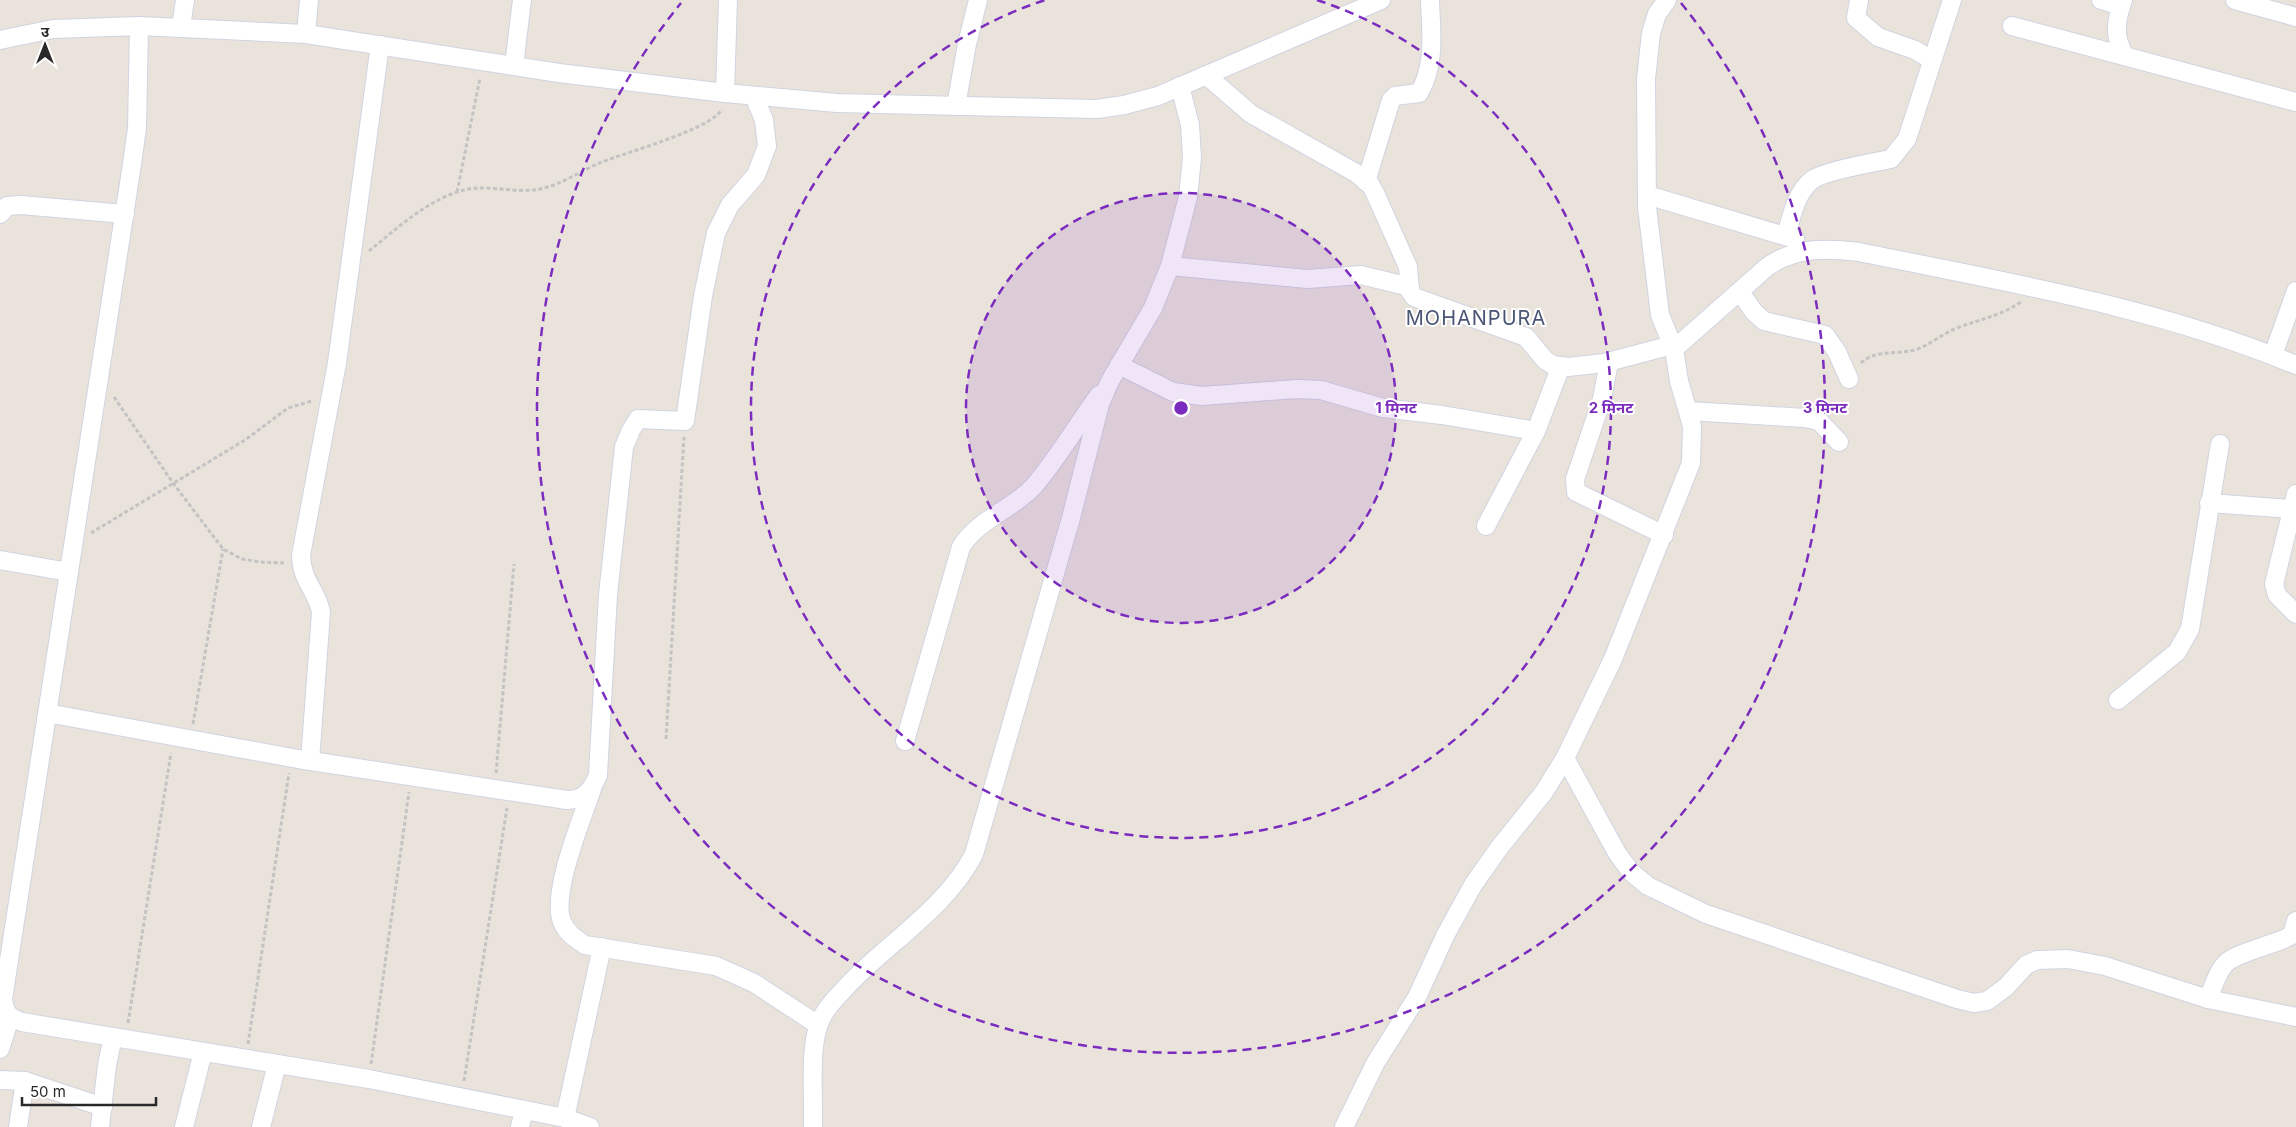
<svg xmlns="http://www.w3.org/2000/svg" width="2296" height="1127" font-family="Inter,'Noto Sans Devanagari',sans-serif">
  <rect width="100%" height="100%" fill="#eae3db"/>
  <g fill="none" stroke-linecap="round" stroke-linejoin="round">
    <defs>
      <g id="street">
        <polyline points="1859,0 1856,18 1878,37 1915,50 1932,60"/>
        <polyline points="2101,0 2121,6"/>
        <path d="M 2123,0 C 2116,20 2113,37 2125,56"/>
        <polyline points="2235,0 2296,17"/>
        <path d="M 139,26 L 137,128 L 132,164 L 3,999 C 5,1013 8,1017 22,1022 L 369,1079 L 565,1118 L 590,1127"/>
        <polyline points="2012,26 2296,102"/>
        <polyline points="181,27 185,0"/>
        <polyline points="306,34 309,0"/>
        <polyline points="0,40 53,29 139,26 306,34 559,73 725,93 837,103 1097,109 1124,105 1158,96 1381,0"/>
        <polyline points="514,66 522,0"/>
        <polyline points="1206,75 1251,114 1356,173 1370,184 1375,193 1408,267 1410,291 1414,297 1526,337 1545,360 1553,365 1568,367 1604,363 1672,345"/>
        <polyline points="725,93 728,0"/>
        <polyline points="956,106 967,44 978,0"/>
        <path d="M 1366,182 L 1391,100 L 1395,96 L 1419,93 C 1436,65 1431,31 1430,0"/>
        <polyline points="1647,195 1795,239"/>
        <polyline points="0,214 7,206 21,205 125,214"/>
        <path d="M 1786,236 C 1791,218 1796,192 1812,180 C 1823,171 1875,162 1891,159 L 1907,139 L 1952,0"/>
        <polyline points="1170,266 1308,279 1361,275 1410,287"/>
        <polyline points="1740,292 1754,312 1764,321 1825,335 1837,352 1849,379"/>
        <path d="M 1674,349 L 1767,267 C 1795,247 1825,248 1859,252 C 2005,282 2157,307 2296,365"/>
        <polyline points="2273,355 2296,291"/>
        <polyline points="1609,362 1602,399 1575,479 1576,492 1664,535"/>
        <polyline points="1119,365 1173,392 1202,396 1297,389 1321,390 1383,408 1442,415 1536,431"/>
        <polyline points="1688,411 1805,418 1819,421 1839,442"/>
        <polyline points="2296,494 2274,584 2277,595 2296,614"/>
        <polyline points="2209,503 2292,509"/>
        <polyline points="1486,526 1536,431 1561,366"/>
        <polyline points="0,560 69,572"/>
        <polyline points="2118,700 2177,652 2190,629 2220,444"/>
        <path d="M 47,713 L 298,759 L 567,800 C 584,800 592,790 598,775 L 608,595 L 624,447 L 631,430 L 638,419 L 685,421 L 703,296 L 716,233 L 730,205 L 756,175 L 767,146 L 764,120 L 754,96"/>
        <path d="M 905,741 L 961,547 C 978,519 1012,510 1034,486 C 1058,458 1077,425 1099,395"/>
        <polyline points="1565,758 1617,853 1631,872 1648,886 1706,914 1957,999 1974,1003 1987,1001 2006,987 2026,965 2037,960 2068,959 2105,966 2208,999 2296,1017"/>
        <path d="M 310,761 L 321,612 C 316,588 302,583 301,555 L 337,363 L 380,45"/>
        <path d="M 592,789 C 582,819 549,897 563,924 C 568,934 576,939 585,945 L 716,966 L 754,983 L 818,1025"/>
        <path d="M 2208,999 C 2213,988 2217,972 2226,963 C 2237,952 2275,945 2292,935 L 2296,921"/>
        <polyline points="0,1049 10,1018"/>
        <polyline points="0,1080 25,1081 103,1107"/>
        <polyline points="565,1118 602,947"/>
        <polyline points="18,1127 25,1081"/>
        <polyline points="100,1127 107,1065 113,1037"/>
        <polyline points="184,1127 203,1052"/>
        <polyline points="261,1127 277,1064"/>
        <polyline points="520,1127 524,1110"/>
        <path d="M 813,1127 C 814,1100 809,1049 819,1024 C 824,1009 837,997 848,985 C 888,943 948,906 974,854 L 1071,518 L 1100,404 L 1110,381 L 1153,308 L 1170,266 L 1188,197 L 1192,158 L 1190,125 L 1180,86"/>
        <polyline points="1344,1127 1376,1062 1417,997 1446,934 1473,885 1499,848 1544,792 1565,758 1613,659 1691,463 1692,426 1679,381 1674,349 1660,315 1647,207 1646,79 1651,33 1657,14 1667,0"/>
      </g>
    </defs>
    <use href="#street" stroke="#d0d4e1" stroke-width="20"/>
    <g stroke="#c3c3c3" stroke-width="3" stroke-dasharray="4 2.5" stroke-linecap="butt">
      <polyline points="457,192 480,78"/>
      <path d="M 369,251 C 397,228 429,199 464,190 C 488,184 515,194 540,189 C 561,185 582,170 602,162 C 627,152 712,129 722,109"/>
      <path d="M 1861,363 C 1876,348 1902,356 1920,348 C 1932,343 1944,333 1957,328 C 1980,319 1998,317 2021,302"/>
      <polyline points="114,397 173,483 223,549 242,559 260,562 284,563"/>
      <polyline points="91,533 245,440 288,408 312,401"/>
      <polyline points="193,724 223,549"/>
      <polyline points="666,739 684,437"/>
      <polyline points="496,773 514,564"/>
      <polyline points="128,1023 171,753"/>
      <polyline points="248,1044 289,773"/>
      <polyline points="371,1064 409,792"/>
      <polyline points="464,1081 507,808"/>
    </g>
    <use href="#street" stroke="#fff" stroke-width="18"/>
  </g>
  <circle cx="1181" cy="408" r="215" fill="#7b2cbf" fill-opacity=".12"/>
  <g fill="none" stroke="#7b2cbf" stroke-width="2.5" stroke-dasharray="9 6">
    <circle cx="1181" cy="408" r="215"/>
    <path d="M1317 0A430 430 0 1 1 1045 0"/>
    <path d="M1681 3A644 644 0 1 1 681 3"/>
  </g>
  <g text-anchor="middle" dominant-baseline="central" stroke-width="4" stroke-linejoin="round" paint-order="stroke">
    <g font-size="20" letter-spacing="1" fill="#4b5677" stroke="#fff">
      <text x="1476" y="318">MOHANPURA</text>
    </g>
  </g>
  <circle cx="1181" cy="408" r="8" fill="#7b2cbf" stroke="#fff" stroke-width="2.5"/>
  <g font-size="15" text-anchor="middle" font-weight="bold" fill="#7b2cbf" stroke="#fff" stroke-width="4" stroke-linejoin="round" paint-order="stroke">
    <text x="1396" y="413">1 मिनट</text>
    <text x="1611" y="413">2 मिनट</text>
    <text x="1825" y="413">3 मिनट</text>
  </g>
  <g transform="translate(45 45)" stroke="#ffffff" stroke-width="4" paint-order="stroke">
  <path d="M0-4L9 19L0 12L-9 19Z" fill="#292929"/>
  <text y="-8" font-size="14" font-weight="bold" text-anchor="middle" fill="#292929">उ</text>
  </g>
  <path d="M22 1097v8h134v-8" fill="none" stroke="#292929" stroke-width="2.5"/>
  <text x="30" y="1097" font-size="15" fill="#292929" stroke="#ffffff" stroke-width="4" paint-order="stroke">50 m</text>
</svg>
